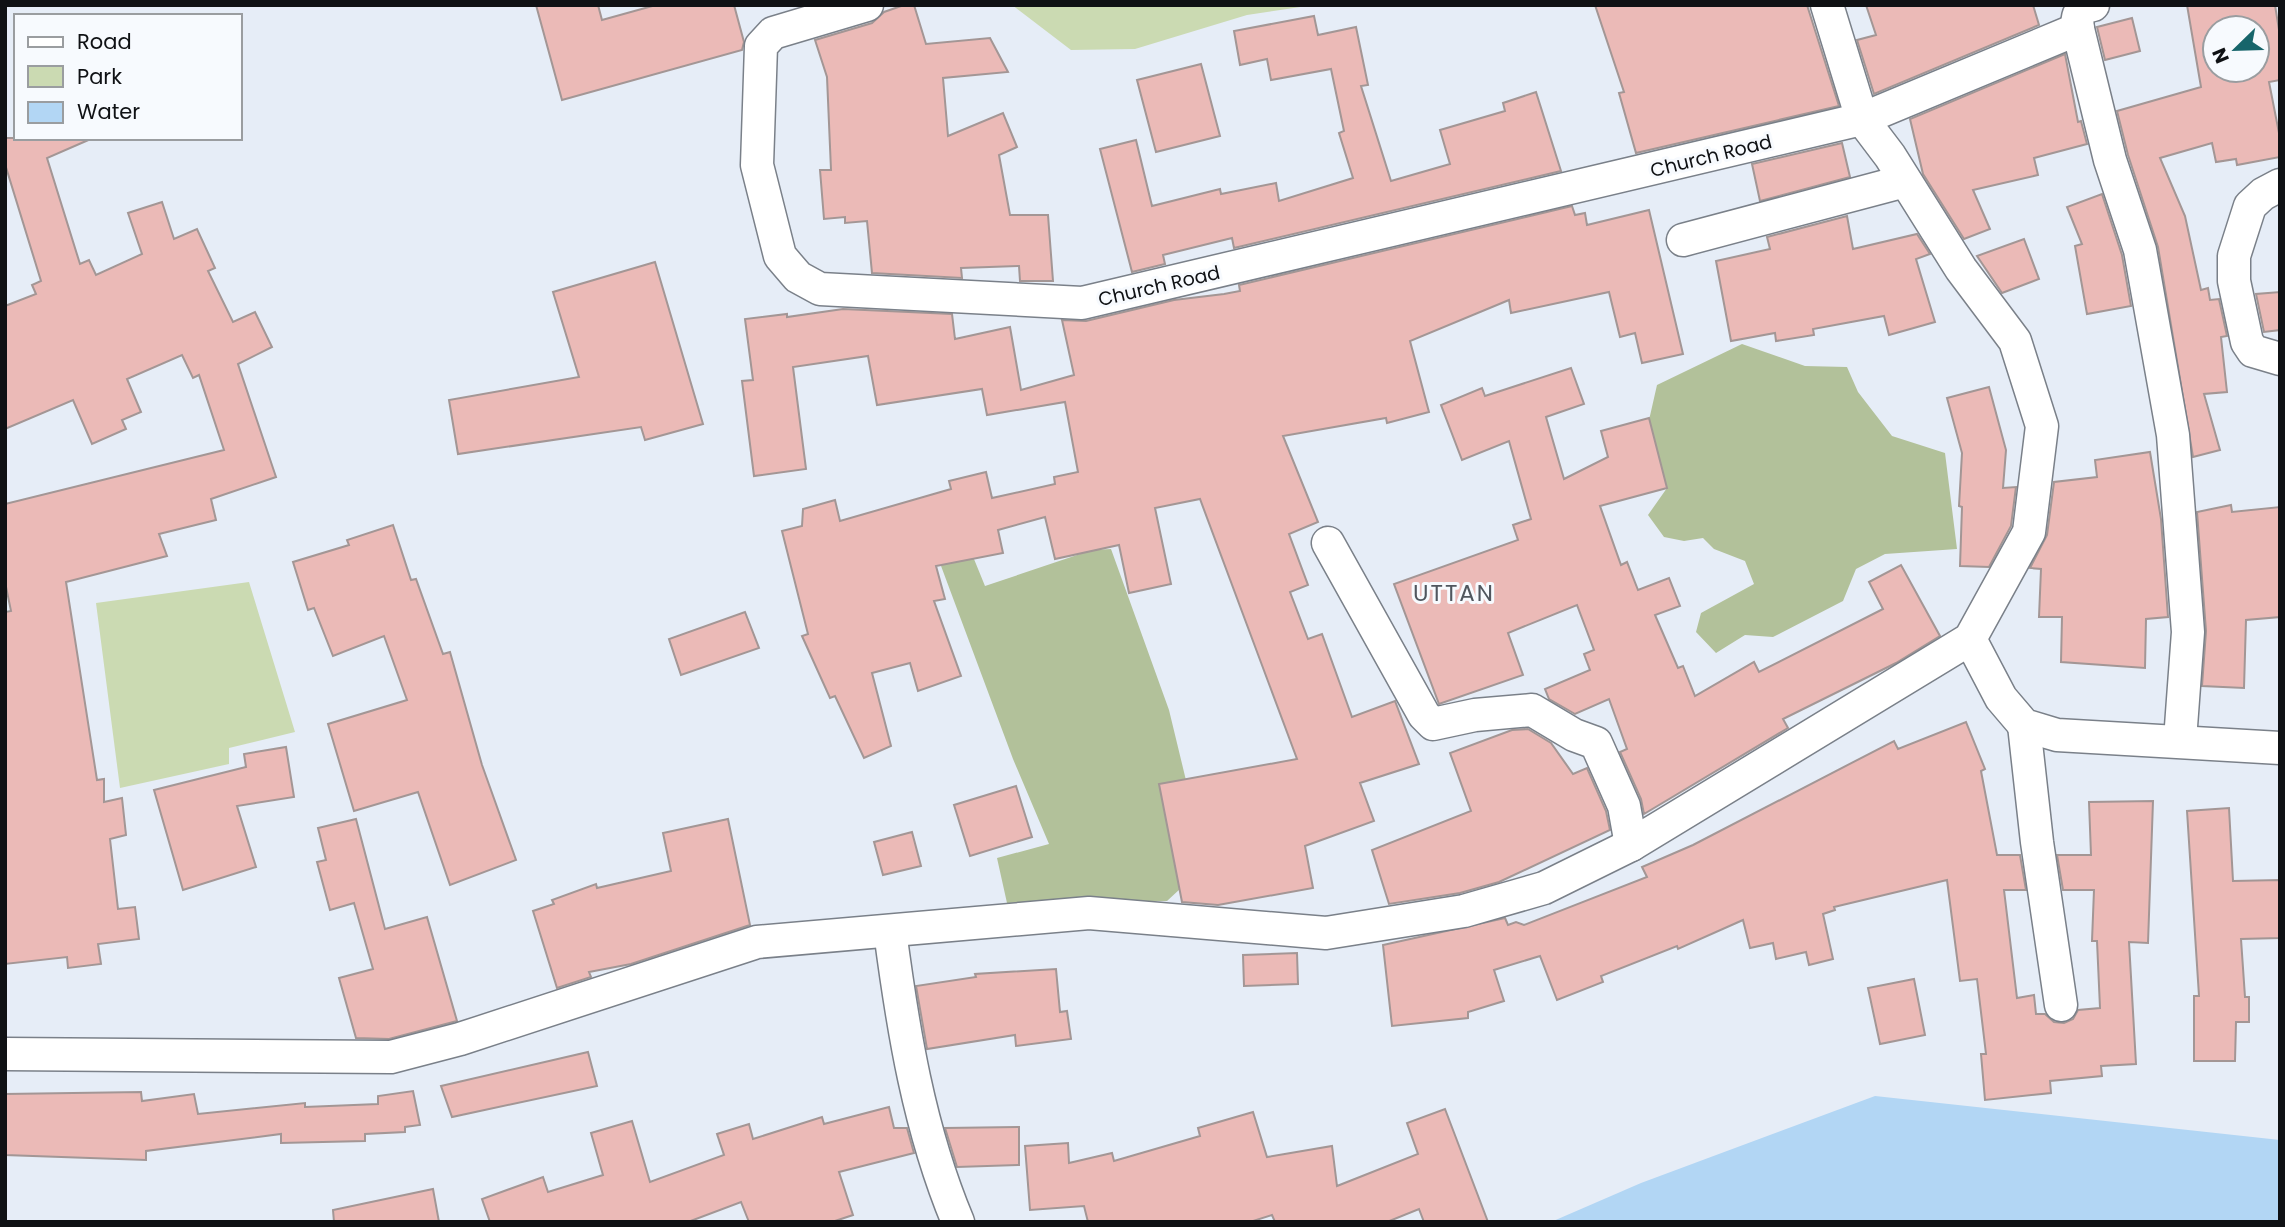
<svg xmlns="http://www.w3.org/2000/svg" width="2285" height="1227" font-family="Poppins,sans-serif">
  <rect width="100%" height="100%" fill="#e6edf7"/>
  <g fill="#cbdab2">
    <polygon points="1012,5 1314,5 1247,15 1135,49 1071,50"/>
    <polygon points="249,582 295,732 229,748 229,764 120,788 96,603"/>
  </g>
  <g fill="#b2c19a">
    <polygon points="1742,344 1805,366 1847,367 1858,392 1892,436 1945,453 1957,549 1885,554 1856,569 1843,601 1773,637 1745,635 1716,653 1696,632 1701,613 1754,584 1745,561 1714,549 1703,538 1684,541 1664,537 1648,515 1667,488 1647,429 1657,385"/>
    <polygon points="956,515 985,586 1092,550 1111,549 1169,710 1191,801 1194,876 1167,901 1007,903 997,858 1049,844 1013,759 925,523"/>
  </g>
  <polygon fill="#b2d6f4" points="1875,1096 2280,1140 2280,1222 1551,1222 1641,1183"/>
  <g fill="#ebbab7" stroke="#a39695" stroke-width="2" fill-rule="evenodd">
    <polygon points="536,5 598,5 602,20 656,5 734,5 744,42 742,50 562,100"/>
    <polygon points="904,5 914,5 926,44 990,38 1008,72 943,78 948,136 1003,113 1017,147 999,155 1010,215 1048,215 1053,281 1020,281 1019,266 961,268 962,278 872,273 867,221 845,223 845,217 824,219 820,170 831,170 827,77 815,40 872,23 884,12"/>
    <polygon points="1595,5 1807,5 1839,106 1636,153 1619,93 1624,92"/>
    <polygon points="1866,5 2033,5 2039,25 1874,94 1857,40 1876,35"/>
    <path d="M 2187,5 L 2275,5 L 2280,36 L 2280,80 L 2269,82 L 2280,138 L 2280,157 L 2237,165 L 2236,159 L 2216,162 L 2212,143 L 2160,158 L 2185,216 L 2201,290 L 2208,288 L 2210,300 L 2219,299 L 2227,336 L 2221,337 L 2227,392 L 2204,394 L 2220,450 L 2193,457 L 2158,247 L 2128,155 L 2117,111 L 2201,87 ZM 2215,28 L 2257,28 L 2257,70 L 2215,70 Z"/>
    <polygon points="1314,16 1318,35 1356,27 1368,85 1361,86 1391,181 1450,164 1440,130 1505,111 1503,103 1536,92 1561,171 1234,248 1232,238 1163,255 1165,264 1132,272 1100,149 1136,140 1152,206 1220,189 1221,194 1276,183 1279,201 1353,178 1339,133 1344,131 1331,69 1271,80 1267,59 1240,65 1234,31"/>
    <polygon points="2132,18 2140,51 2105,60 2097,27"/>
    <polygon points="2065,54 2078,122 2081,121 2087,144 2034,158 2038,175 1973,190 1990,229 1964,239 1923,174 1910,119"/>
    <polygon points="1201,64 1220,136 1156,152 1137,80"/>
    <polygon points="5,138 93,138 47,158 80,264 89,260 96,275 142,254 128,213 162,202 174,239 197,229 215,268 208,271 233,322 255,312 272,347 238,364 276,477 211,499 216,520 159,534 167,556 66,582 97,780 104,779 104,802 122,798 126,835 110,839 118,909 135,907 139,939 98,944 101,964 68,968 67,957 5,964 5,612 11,611 5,582 5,504 224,450 199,375 193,378 182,355 127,379 141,412 122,420 126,429 92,444 73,400 5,429 5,306 36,294 32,285 41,281 5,164"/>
    <polygon points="1842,143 1850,177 1760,201 1752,164"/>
    <polygon points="2102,194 2122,255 2131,306 2087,314 2075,246 2082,244 2067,207"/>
    <polygon points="1572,206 1575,215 1585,213 1587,225 1649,210 1683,354 1642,363 1635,333 1620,337 1609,292 1511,313 1509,300 1410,341 1429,412 1387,423 1386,418 1283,436 1318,522 1289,534 1308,585 1290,592 1308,639 1322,634 1352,717 1395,701 1419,764 1360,783 1374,821 1305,846 1313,888 1218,905 1182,902 1159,784 1297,759 1200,499 1155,508 1171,584 1129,593 1119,545 1055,559 1045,517 998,530 1003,553 936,566 945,599 934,601 961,676 918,691 910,663 872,673 891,746 864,758 835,696 830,698 802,636 808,634 782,531 802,526 803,509 835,500 840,521 951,489 949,481 986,472 992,498 1055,484 1054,477 1078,472 1065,402 987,415 982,389 877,405 868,356 793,367 806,469 754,476 742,381 753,380 745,319 787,314 787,317 843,309 952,314 955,339 1010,327 1021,390 1074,375 1062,320 1086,321 1174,300 1224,294 1240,291 1239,285"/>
    <polygon points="1847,216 1853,249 1917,234 1930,254 1916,259 1935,322 1889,335 1884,316 1813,329 1814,335 1776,341 1775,333 1731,341 1716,261 1770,249 1767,237"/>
    <polygon points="2024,239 2039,279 2002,293 1977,256"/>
    <polygon points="655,262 703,424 645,440 641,427 458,454 449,400 579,377 553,292"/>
    <polygon points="2280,292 2280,330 2264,332 2256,294"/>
    <polygon points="1571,368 1584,404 1546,417 1564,479 1608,457 1601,431 1649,418 1667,488 1600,506 1621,565 1627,562 1638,590 1669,578 1680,606 1655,615 1678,668 1683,666 1695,696 1754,662 1759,672 1883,609 1869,582 1901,565 1940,636 1896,663 1783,719 1788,728 1644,814 1641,799 1620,752 1627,749 1609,699 1575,714 1549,699 1545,689 1590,670 1584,654 1594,650 1577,605 1508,633 1523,675 1439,704 1394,584 1518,540 1513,525 1531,519 1509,441 1462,460 1441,405 1482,388 1485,396"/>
    <polygon points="1989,387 2006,450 2003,488 2016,487 2011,526 1989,567 1960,566 1962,507 1959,506 1962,453 1947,398"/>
    <polygon points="2150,452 2161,519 2168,617 2146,619 2145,668 2061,662 2062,617 2039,617 2041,569 2030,568 2047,535 2054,482 2097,477 2095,460"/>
    <polygon points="2231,505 2232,512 2280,507 2280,617 2246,620 2244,688 2202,686 2206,631 2197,512"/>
    <polygon points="393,525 411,580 416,579 443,654 450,652 482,765 516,860 450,885 418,792 354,811 328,724 407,700 384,636 333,656 314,608 308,610 293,562 349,545 347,540"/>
    <polygon points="745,612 759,648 681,675 669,639"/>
    <polygon points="1966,722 1985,769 1981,771 1997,855 2020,855 2026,890 2004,890 2017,998 2034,995 2036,1014 2045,1014 2054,1022 2064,1023 2073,1019 2078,1010 2100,1008 2097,941 2092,941 2094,890 2063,890 2057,855 2091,855 2089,802 2153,801 2148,943 2129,942 2136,1064 2101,1066 2102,1076 2050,1081 2051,1093 1985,1100 1981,1054 1986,1054 1977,979 1960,981 1947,880 1834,907 1835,910 1823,914 1833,959 1809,965 1806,952 1776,959 1773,943 1750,948 1743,920 1678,949 1677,946 1601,976 1603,982 1557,1000 1540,956 1494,970 1504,1001 1468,1012 1468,1018 1392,1026 1383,945 1505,918 1508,925 1516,922 1524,925 1647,877 1642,867 1693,845 1894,741 1898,749"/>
    <polygon points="1528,729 1551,743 1573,774 1587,768 1606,811 1610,830 1499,882 1460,893 1389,904 1372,850 1471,811 1450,753 1512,730"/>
    <polygon points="286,747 294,797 237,806 256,867 183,890 154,790 246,767 244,754"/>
    <polygon points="1016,786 1032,837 970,856 954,805"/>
    <polygon points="2229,808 2233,881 2280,880 2280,938 2241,939 2245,997 2249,997 2249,1022 2236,1022 2235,1061 2194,1061 2194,996 2199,996 2187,811"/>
    <polygon points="356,819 385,929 427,917 457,1021 389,1039 356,1038 339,978 373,969 354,903 330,910 317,862 326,860 318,828"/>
    <polygon points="728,819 750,925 631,964 589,972 591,977 557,988 533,911 554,904 552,900 596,884 597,888 671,871 663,833"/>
    <polygon points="912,832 921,866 883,875 874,842"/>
    <polygon points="1297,953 1298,984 1244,986 1243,955"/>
    <polygon points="1056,969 1060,1012 1067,1011 1071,1039 1016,1046 1015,1035 927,1049 916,986 976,977 975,974"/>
    <polygon points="1914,979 1925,1035 1880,1044 1868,988"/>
    <polygon points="588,1052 597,1086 452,1117 441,1086"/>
    <polygon points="413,1091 420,1125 405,1127 405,1132 365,1134 365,1141 281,1143 281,1134 146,1151 146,1160 5,1155 5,1094 141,1092 142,1101 194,1094 198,1114 305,1103 305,1107 378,1104 378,1096"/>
    <polygon points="889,1107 894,1128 907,1128 914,1153 839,1172 853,1215 832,1222 749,1222 741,1202 688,1222 490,1222 482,1199 543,1177 548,1192 603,1175 591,1133 632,1121 650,1182 724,1155 717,1134 749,1124 753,1139 822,1117 824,1124"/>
    <polygon points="1445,1109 1488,1222 1424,1222 1419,1209 1387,1222 1275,1222 1272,1215 1250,1222 1088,1222 1084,1206 1030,1210 1025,1146 1068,1143 1069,1163 1112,1153 1114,1161 1200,1136 1198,1128 1253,1112 1267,1157 1332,1146 1337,1186 1418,1154 1407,1123"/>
    <polygon points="1019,1127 1019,1165 957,1167 945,1128"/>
    <polygon points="433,1189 439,1222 334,1222 333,1210"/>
  </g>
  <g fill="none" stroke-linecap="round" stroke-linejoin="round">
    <defs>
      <g id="minor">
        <polyline points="867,5 773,33 761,46 757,165 780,256 798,277 820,289 1082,303 1862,119 2078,29"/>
        <path d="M 2093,5 C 2079,8 2076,16 2078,29 L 2110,160 L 2140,250 L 2173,435 L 2188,632 L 2180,740"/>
        <polyline points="2280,185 2263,194 2250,206 2234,256 2234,281 2247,342 2253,351 2280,359"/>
        <polyline points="1683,240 1905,181"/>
        <polyline points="1328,543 1424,715 1433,724 1475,715 1532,710 1574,735 1596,743 1624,806 1631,845"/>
        <polyline points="1970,639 2001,698 2024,725 2057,735 2280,748"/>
        <polyline points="2024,725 2037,842 2061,1005"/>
        <path d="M 890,931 C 903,1030 919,1129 958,1222"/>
        <polyline points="5,1054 391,1057 460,1039 757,942 1089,913 1326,933 1464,911 1544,888 1631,845 1970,639 2029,532 2042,426 2015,341 1961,269 1890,156 1862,119 1827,5"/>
      </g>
    </defs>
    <use href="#minor" stroke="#7a8089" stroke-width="35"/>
    <use href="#minor" stroke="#fff" stroke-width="32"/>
  </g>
  <g text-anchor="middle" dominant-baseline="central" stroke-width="6" stroke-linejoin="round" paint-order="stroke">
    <g font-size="19" fill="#0f1114" stroke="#f7fafe">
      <text transform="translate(1711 156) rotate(-14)">Church Road</text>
      <text transform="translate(1159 286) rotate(-13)">Church Road</text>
    </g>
    <g font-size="23" letter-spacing="2" fill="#50565e" stroke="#f7fafe">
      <text x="1454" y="593">UTTAN</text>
    </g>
  </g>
  <rect width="2285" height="1227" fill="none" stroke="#0f1114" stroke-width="14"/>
  <rect x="14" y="14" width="228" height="126" fill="#f7fafe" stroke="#9a9da0" stroke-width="2"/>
  <rect x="28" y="37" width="35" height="10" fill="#ffffff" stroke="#9a9da0" stroke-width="2"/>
  <text x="77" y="49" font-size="21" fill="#0f1114">Road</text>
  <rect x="28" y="66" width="35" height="21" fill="#cbdab2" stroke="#9a9da0" stroke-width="2"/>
  <text x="77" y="84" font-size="21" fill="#0f1114">Park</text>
  <rect x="28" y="102" width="35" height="21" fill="#b2d6f4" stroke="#9a9da0" stroke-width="2"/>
  <text x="77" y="119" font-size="21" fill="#0f1114">Water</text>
  <g transform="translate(2236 49) rotate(247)"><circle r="33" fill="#f7fafe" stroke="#9a9da0" stroke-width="2"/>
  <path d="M0-5L12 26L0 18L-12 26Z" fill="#17656b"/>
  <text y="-10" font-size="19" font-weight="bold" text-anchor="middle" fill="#0f1114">N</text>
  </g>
</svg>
